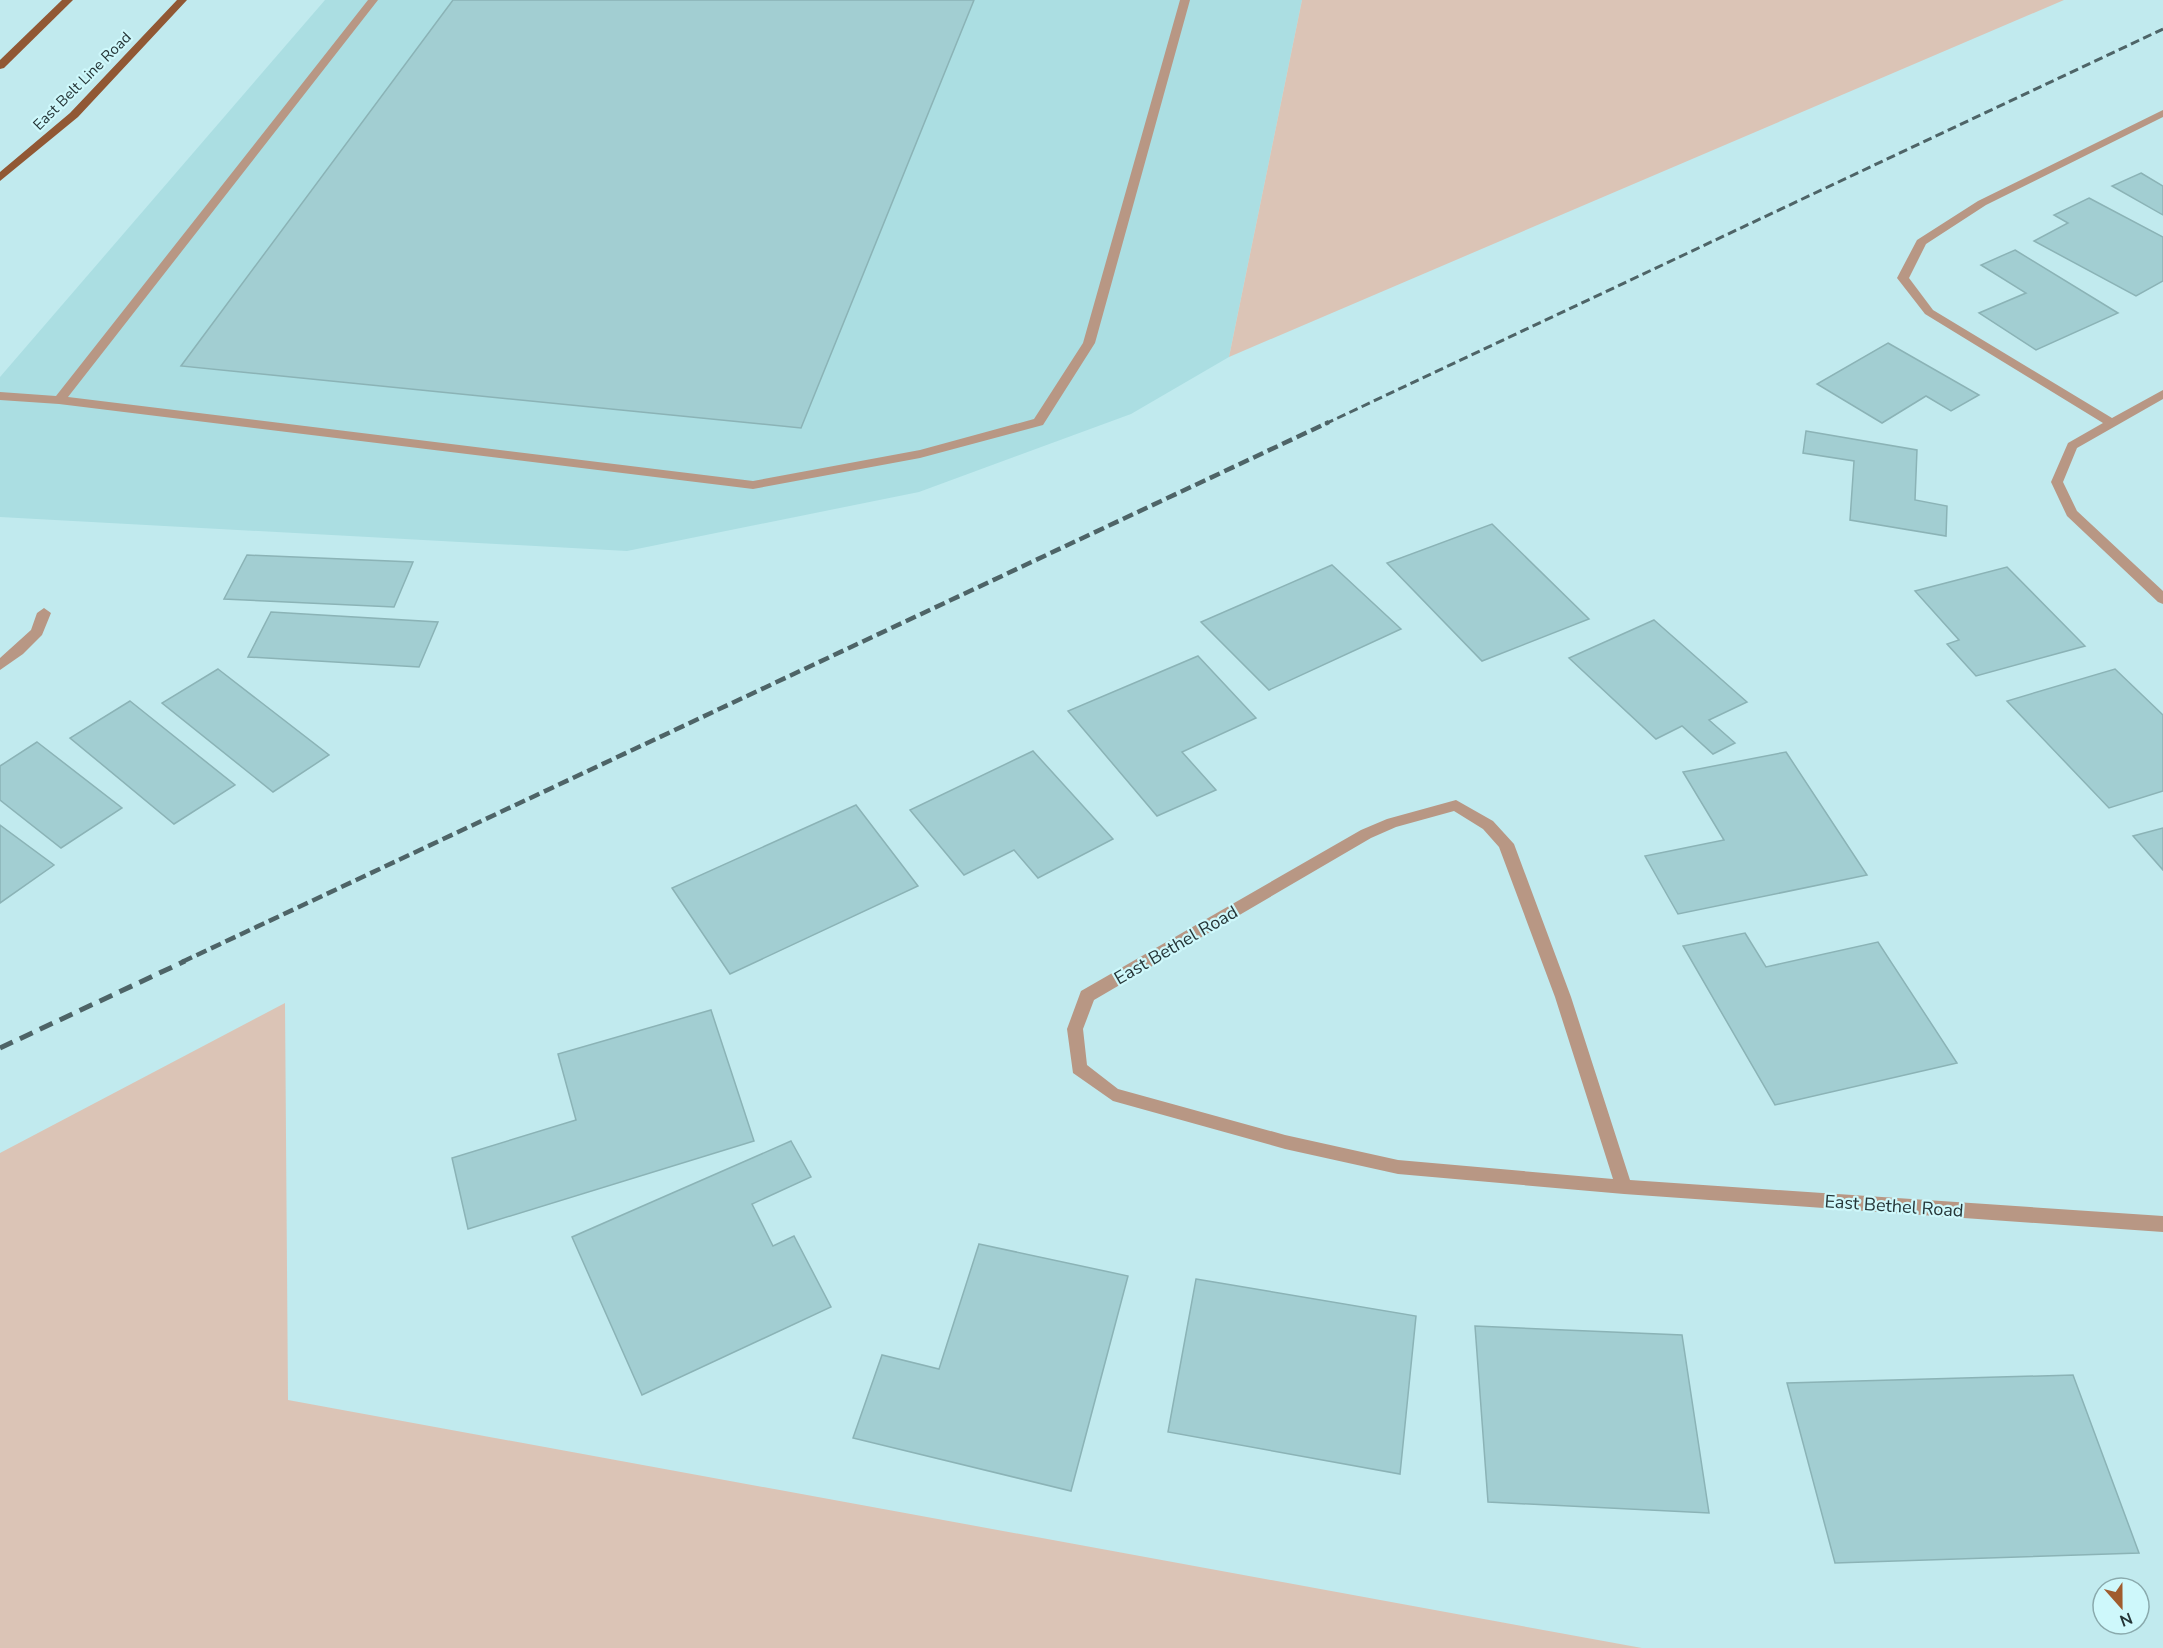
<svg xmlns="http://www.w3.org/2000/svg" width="2163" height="1648" font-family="'Nunito Sans',sans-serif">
  <rect width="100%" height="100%" fill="#c1eaee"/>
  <polygon fill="#abdee2" points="325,0 1302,0 1229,357 1131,414 919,492 627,551 0,517 0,377"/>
  <g fill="#dbc4b6">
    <polygon points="1302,0 2064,0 1229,357"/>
    <polygon points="285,1003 288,1400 1642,1648 0,1648 0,1153"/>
  </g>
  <g fill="#a2ced2" stroke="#8bb3b6" stroke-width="1.5">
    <polygon points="453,0 974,0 801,428 181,366"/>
    <polygon points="2141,173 2163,186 2163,215 2112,186"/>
    <polygon points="2089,198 2163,237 2163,281 2136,296 2034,241 2068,223 2054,215"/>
    <polygon points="2015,250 2118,313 2036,350 1979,313 2026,293 1981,265"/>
    <polygon points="1888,343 1979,395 1951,411 1926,396 1882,423 1817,384"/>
    <polygon points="1806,431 1917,450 1915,500 1947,506 1946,536 1850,520 1854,461 1803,453"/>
    <polygon points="1492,524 1589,619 1482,661 1387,563"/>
    <polygon points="247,555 413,562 394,607 224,599"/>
    <polygon points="1332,565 1401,629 1269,690 1201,622"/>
    <polygon points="2007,567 2085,646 1976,676 1947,644 1959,640 1915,591"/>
    <polygon points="271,612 438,622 419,667 248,657"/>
    <polygon points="1654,620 1747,702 1709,720 1735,743 1713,754 1682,726 1656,739 1569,658"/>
    <polygon points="1198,656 1256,718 1182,752 1216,790 1157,816 1068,711"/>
    <polygon points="218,669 329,755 273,792 162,703"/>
    <polygon points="2115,669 2163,715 2163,791 2109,808 2007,701"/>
    <polygon points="130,701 235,785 174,824 70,738"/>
    <polygon points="37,742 122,808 61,848 0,800 0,766"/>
    <polygon points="1033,751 1113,839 1038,878 1014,850 964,875 910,810"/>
    <polygon points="1786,752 1867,875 1678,914 1645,856 1724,840 1683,772"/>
    <polygon points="856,805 918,886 730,974 672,888"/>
    <polygon points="0,825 54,865 0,903"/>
    <polygon points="2163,828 2163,870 2133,836"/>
    <polygon points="1745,933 1766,967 1878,942 1957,1063 1775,1105 1683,946"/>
    <polygon points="711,1010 754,1141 468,1229 452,1158 576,1120 558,1054"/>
    <polygon points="791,1141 811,1177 752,1204 773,1246 794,1236 831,1307 642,1395 572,1237"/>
    <polygon points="979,1244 1128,1276 1071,1491 853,1438 882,1355 939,1369"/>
    <polygon points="1196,1279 1416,1316 1400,1474 1168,1432"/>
    <polygon points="1475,1326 1682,1335 1709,1513 1488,1502"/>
    <polygon points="2073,1375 2139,1553 1835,1563 1787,1383"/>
  </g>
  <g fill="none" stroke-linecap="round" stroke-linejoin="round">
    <g fill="#b89784" fill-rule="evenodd">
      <polygon points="368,0 378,0 68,397 753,481 920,450 1034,419 1083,343 1180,0 1190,0 1095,343 1043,425 920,458 753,489 59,404 0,400 0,392 56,396"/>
      <polygon points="2163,110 2163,117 1986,205 1926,244 1909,278 1933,310 2112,418 2163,390 2163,399 2077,448 2063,482 2077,511 2163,591 2163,604 2158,602 2067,516 2051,482 2068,443 2103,423 1925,314 1897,278 1917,240 1978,201"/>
      <polygon points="44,608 51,613 42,635 23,654 0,670 0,658 31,630 37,613"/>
      <path d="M 1456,800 L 1493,821 L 1514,844 L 1571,997 L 1630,1180 L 2163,1216 L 2163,1232 L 1624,1194 L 1398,1174 L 1285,1149 L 1113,1101 L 1073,1073 L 1067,1029 L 1081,991 L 1361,830 L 1387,819 ZM 1454,811 L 1483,829 L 1499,847 L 1555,997 L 1613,1179 L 1398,1160 L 1285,1135 L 1118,1089 L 1087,1065 L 1083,1029 L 1094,1000 L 1371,838 L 1396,827 Z"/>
    </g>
    <g fill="#915834" fill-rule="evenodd">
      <polygon points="62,0 73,0 4,68 0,69 0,60"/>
      <polygon points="177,0 187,0 78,117 0,181 0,172 70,113"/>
    </g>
    <polyline stroke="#4e6467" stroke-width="3" stroke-dasharray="9 4.5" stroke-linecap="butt" points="1325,424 2163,29"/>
    <polyline stroke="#4e6467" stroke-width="4.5" stroke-dasharray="11 5" stroke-linecap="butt" points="182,962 1329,422"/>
    <polyline stroke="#4e6467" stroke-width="5" stroke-dasharray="14 8" stroke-linecap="butt" points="0,1048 185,961"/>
  </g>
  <g text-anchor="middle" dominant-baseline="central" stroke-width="4.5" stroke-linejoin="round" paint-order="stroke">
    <g font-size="15" fill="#253537" stroke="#cef8fb">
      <text transform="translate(82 81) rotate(-45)">East Belt Line Road</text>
    </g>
    <g font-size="18" fill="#253537" stroke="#cef8fb">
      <text transform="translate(1176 945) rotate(-30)">East Bethel Road</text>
      <text transform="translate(1894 1206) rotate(4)">East Bethel Road</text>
    </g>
  </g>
  <g transform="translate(2121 1606) rotate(159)"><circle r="28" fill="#cef8fb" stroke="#8aaaad" stroke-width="1.5"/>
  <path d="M0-4.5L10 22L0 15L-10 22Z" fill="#a05c2e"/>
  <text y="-9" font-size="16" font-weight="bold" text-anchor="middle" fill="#253537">N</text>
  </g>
</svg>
